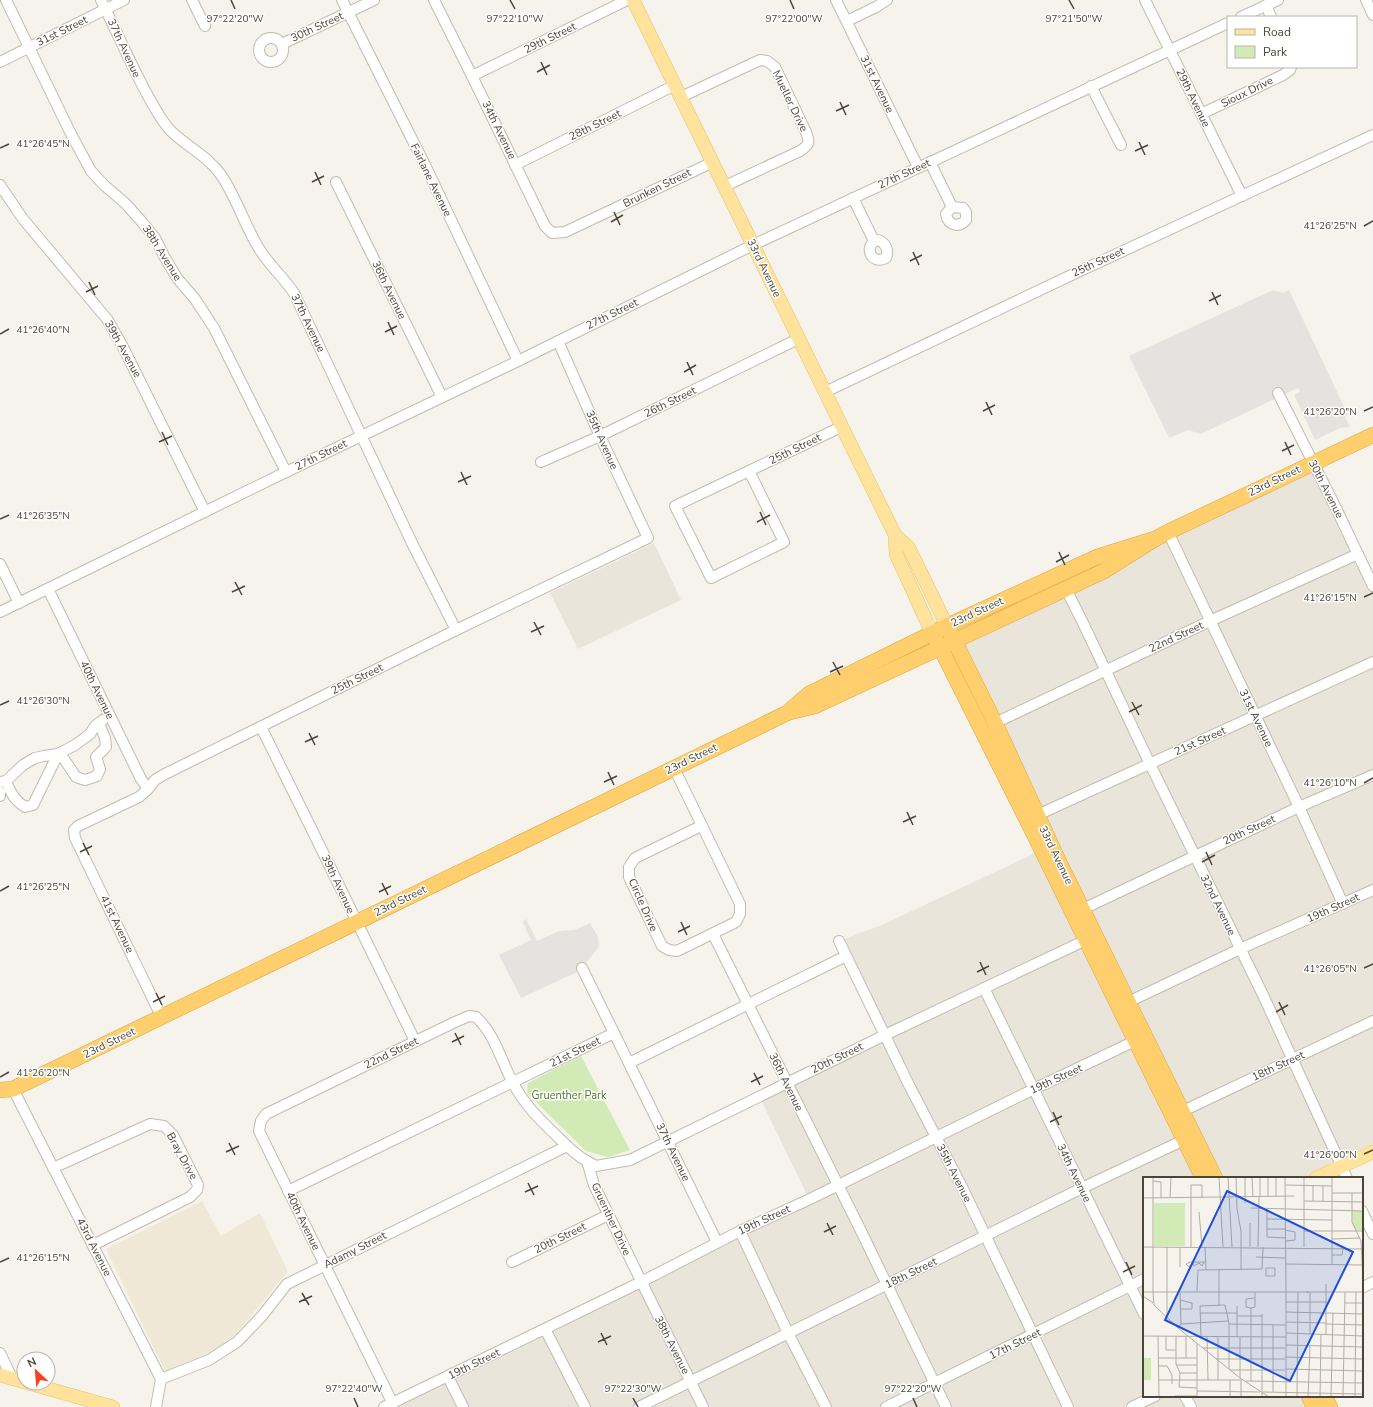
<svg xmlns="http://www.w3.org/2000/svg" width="1373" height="1407" font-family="'Nunito Sans',sans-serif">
  <rect width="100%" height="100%" fill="#f6f3ec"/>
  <g fill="#eae5da">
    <polygon points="1312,463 1373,586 1373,1152 1316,1178 1144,1178 1144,1396 1317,1396 1322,1407 384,1407 809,1199 759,1096 885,1035 839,941 884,924 1046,848 945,638"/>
    <polygon points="654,543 681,600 578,649 550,593"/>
  </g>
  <polygon fill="#efe8d6" points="202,1201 221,1236 260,1213 288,1272 278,1283 240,1329 227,1342 204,1355 165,1371 106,1249"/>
  <polygon fill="#d2eab5" points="581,1056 630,1150 608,1157 586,1151 529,1095 527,1092 528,1083"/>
  <g fill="#e5e3e0">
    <polygon points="1273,290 1283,293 1289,290 1348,415 1345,417 1350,427 1340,428 1315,440 1294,395 1300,392 1298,388 1201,434 1188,430 1169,438 1129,356"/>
    <polygon points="528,919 527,921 537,941 559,931 574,930 590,923 598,937 599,946 591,957 577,972 521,998 499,955 531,940 523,923 523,921"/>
  </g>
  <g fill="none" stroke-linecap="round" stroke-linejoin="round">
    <defs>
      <g id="minor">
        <polyline points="6,0 70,132 91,171 104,185 126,204 142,222 155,238 164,256 177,278 195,299 214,328 286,472"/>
        <path d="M 101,0 C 117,32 131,65 148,96 C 155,108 161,121 171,131 C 187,147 208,156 221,175 C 237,198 245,227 260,250 C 270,266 284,278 294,293 L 412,543 L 456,630"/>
        <polyline points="192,0 205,26"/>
        <polyline points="342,0 426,167 518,361"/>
        <polyline points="434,0 472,76 545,226 552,233 565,232 713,162"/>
        <polyline points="836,0 918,167"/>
        <polyline points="1145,0 1242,196"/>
        <polyline points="1366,0 1373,15"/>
        <polyline points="1266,5 1271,17"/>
        <polyline points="1241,17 1278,0"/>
        <polyline points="847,21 876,7 887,0"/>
        <circle cx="271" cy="50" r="12"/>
        <polyline points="282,44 374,0"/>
        <polyline points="0,62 124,0"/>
        <polyline points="472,76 627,0"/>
        <polyline points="1091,86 1121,145"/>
        <path d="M 681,97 L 760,60 L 767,61 L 775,67 L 806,132 C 810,143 810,144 800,151 L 725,186"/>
        <polyline points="1201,114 1283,75 1290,70 1291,67"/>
        <polyline points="930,162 952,207"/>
        <polyline points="515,165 675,85"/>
        <polyline points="336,182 442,397"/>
        <polyline points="0,185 23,219 107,319 123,347 205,512"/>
        <polyline points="853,198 874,241"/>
        <path d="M 952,207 L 963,208 L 966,212 L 966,220 C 959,228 948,226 946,214 Z"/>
        <path d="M 878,240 C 886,243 889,250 886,258 C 870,266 863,244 878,240 Z"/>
        <polyline points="825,392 1080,271 1373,135"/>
        <polyline points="1278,393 1336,508 1373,586"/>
        <polyline points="541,462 600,436 798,339"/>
        <polygon points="749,471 784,542 711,578 675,506"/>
        <polyline points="749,471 841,427"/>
        <polyline points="1168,532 1299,807 1343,904"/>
        <polyline points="0,564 19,603"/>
        <polyline points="48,589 141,779 148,789"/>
        <polyline points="1066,589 1084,625 1150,764 1263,995 1347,1178"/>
        <polyline points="0,612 286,472 518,361 753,245 1228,23"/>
        <polyline points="995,723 1210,621 1358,554"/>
        <polyline points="261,727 314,834 415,1041"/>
        <polyline points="674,768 740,904 740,914 736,922 677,951 669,950 662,946 629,877 629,867 635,858 701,826"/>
        <path d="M 6,781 C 10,793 15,801 25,807 L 33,805 L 58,754 L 64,759 L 76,777 L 85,780 L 97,776 L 100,769 L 96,757 L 106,747 L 105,738 L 99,723"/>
        <polyline points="0,782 6,781 23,765 35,758 44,756 58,754 75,745 90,734 95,726 103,720"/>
        <polyline points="0,792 0,796"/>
        <polyline points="1033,817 1373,662"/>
        <polyline points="1083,909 1299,807 1373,775"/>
        <polyline points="713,934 863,1235 946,1407"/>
        <polyline points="839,941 909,1085 962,1187 1068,1407"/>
        <polyline points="582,968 717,1242"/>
        <polyline points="984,988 1144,1314"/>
        <polyline points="1124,1004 1240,949 1373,890"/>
        <polyline points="162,1018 75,838 74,830 78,826 139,797 148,789 155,780 165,774 456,630 648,538 600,436 558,341"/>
        <polyline points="629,1063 846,956"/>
        <polyline points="13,1089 161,1379 156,1407"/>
        <polyline points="1183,1111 1373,1021"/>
        <polyline points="587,1161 596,1166 630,1160 885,1035 1086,940"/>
        <polyline points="53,1168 150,1124 164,1126 173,1135 198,1185 197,1190 190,1197 93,1245"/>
        <polyline points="288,1191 614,1033"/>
        <polyline points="1362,1211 1373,1234"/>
        <polyline points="740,1231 788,1333 826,1407"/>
        <polyline points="512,1262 608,1215"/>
        <polyline points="1362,1288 1373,1282"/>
        <polyline points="545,1329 585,1407"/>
        <polyline points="0,1353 12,1378"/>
        <polyline points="448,1377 463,1407"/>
        <polyline points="161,1379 209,1360 237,1342 262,1316 287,1284 567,1146"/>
        <polyline points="1185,1396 1191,1407"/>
        <path d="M 393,1404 L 259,1131 L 261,1121 L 266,1114 L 455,1022 L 469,1016 L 476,1017 C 494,1033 501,1060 512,1081 C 524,1105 542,1122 561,1140 C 569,1148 577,1156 587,1161 L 594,1185 L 703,1407"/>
        <polyline points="384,1407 641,1282 740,1231 808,1200 1034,1089 1141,1038"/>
        <polyline points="639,1407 1082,1188 1184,1140"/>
        <polyline points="886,1407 1144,1279"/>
        <polyline points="1132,1407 1155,1396"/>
      </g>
      <g id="major">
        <polyline points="633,0 895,535 909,548 947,626"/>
        <polyline points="895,535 896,554 932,633"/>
        <polyline points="1316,1178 1373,1152"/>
        <polyline points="0,1375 24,1382"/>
        <polyline points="28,1383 113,1407"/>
      </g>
      <g id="highway">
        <polyline points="950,632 995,723 1059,862 1215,1178"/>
        <polyline points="936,639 1027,820 1203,1178"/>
        <polyline points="790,712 815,706 1104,571 1155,539 1168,532 1373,435"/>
        <polyline points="0,1090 13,1089 730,741 787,713 809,694 947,626 1097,557 1155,539"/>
        <polyline points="1309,1396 1314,1407"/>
        <polyline points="1324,1396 1330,1407"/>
      </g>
    </defs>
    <use href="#minor" stroke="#c2bbae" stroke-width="12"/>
    <use href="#major" stroke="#e6c16a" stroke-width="14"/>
    <use href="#highway" stroke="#e0a43c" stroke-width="16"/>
    <use href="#minor" stroke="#fff" stroke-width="10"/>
    <use href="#major" stroke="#ffe39c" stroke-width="13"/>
    <use href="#highway" stroke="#ffcf6e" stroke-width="15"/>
  </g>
  <path fill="none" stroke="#4b4439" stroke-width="1.5" d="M 231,0 L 235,9M 510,0 L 515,9M 790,0 L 794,9M 1069,0 L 1074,9M 541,62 L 547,75M 537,72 L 550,65M 840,102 L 846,115M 836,111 L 849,105M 1139,142 L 1145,155M 0,148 L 9,144M 1135,151 L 1148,145M 315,172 L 321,185M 312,182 L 324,176M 614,212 L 620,225M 611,222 L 623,215M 1364,226 L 1373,221M 913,252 L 919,265M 910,261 L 922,255M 89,282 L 95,295M 86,292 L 98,286M 1212,292 L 1218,305M 1209,301 L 1221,295M 388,322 L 394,335M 385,332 L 397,326M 0,334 L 9,329M 687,362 L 693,375M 684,372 L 696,365M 986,402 L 992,415M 983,411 L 995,405M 1364,411 L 1373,407M 162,432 L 168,445M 159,442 L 172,436M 1285,442 L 1291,455M 1282,451 L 1294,445M 461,472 L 467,485M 458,482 L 471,476M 760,512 L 766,525M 0,519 L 9,515M 757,522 L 770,515M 1059,552 L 1065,565M 1056,562 L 1069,555M 235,582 L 242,595M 232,592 L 245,586M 1364,597 L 1373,593M 534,622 L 541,635M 531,632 L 544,626M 833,662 L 840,675M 830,672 L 843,666M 1132,702 L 1139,715M 0,705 L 9,701M 1129,712 L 1142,705M 309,733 L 315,745M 305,742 L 318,736M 608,772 L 614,785M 604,782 L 617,776M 1364,783 L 1373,778M 907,812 L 913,825M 903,822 L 916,816M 83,843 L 89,855M 80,852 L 92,846M 1206,852 L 1212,865M 1202,862 L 1215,855M 382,883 L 388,895M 0,891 L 9,886M 379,892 L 391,886M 681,922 L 687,935M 678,932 L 690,926M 980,962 L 986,975M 1364,968 L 1373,964M 977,972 L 989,966M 156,993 L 162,1005M 153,1002 L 165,996M 1279,1002 L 1285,1015M 1276,1012 L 1288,1005M 455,1033 L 461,1045M 452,1042 L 464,1036M 754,1073 L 760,1085M 0,1077 L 9,1072M 751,1082 L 763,1076M 1053,1112 L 1059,1125M 1050,1122 L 1062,1116M 229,1143 L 235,1155M 226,1152 L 239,1146M 1364,1154 L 1373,1150M 528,1183 L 534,1195M 525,1192 L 538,1186M 827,1223 L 833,1235M 824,1232 L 836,1226M 0,1262 L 9,1258M 1126,1262 L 1132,1275M 1123,1272 L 1135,1266M 302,1293 L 309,1305M 299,1302 L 312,1296M 601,1333 L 607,1345M 598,1342 L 611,1336M 354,1398 L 358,1407M 633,1398 L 638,1407M 913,1398 L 917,1407"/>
  <g text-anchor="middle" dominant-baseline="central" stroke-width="3" stroke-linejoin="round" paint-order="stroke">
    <g font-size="11" fill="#4b4439" stroke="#fff">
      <text transform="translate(317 27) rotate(-25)">30th Street</text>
      <text transform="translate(62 31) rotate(-26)">31st Street</text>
      <text transform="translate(550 38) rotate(-26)">29th Street</text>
      <text transform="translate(124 48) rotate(65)">37th Avenue</text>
      <text transform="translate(877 84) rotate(64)">31st Avenue</text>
      <text transform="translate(1247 92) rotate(-26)">Sioux Drive</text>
      <text transform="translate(1193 98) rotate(64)">29th Avenue</text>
      <text transform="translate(790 101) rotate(64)">Mueller Drive</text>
      <text transform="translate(595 125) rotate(-26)">28th Street</text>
      <text transform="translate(499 130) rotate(64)">34th Avenue</text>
      <text transform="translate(904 174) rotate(-25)">27th Street</text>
      <text transform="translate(431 180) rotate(64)">Fairlane Avenue</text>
      <text transform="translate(657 188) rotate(-26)">Brunken Street</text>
      <text transform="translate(162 253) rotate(58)">38th Avenue</text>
      <text transform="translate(1098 262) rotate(-25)">25th Street</text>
      <text transform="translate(764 268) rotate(64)">33rd Avenue</text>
      <text transform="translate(389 290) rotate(64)">36th Avenue</text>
      <text transform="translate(612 314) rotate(-26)">27th Street</text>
      <text transform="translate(308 323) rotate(64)">37th Avenue</text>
      <text transform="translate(123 349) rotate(61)">39th Avenue</text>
      <text transform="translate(670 402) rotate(-26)">26th Street</text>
      <text transform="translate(602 440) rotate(66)">35th Avenue</text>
      <text transform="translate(795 449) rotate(-26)">25th Street</text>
      <text transform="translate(321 455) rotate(-26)">27th Street</text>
      <text transform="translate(1274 481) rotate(-26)">23rd Street</text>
      <text transform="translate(1326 489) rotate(63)">30th Avenue</text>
      <text transform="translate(977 612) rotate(-25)">23rd Street</text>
      <text transform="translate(1176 637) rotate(-25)">22nd Street</text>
      <text transform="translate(357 679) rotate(-26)">25th Street</text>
      <text transform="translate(97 690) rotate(64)">40th Avenue</text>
      <text transform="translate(1256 718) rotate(64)">31st Avenue</text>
      <text transform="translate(1200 741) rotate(-24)">21st Street</text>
      <text transform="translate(691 759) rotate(-26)">23rd Street</text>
      <text transform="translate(1249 830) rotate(-25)">20th Street</text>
      <text transform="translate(1056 855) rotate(64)">33rd Avenue</text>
      <text transform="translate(338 884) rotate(65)">39th Avenue</text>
      <text transform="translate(400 901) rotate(-26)">23rd Street</text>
      <text transform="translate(643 905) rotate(66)">Circle Drive</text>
      <text transform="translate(1218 905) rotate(64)">32nd Avenue</text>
      <text transform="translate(1333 908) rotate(-24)">19th Street</text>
      <text transform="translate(117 924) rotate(64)">41st Avenue</text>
      <text transform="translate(109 1043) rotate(-26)">23rd Street</text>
      <text transform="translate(575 1052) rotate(-26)">21st Street</text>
      <text transform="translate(391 1053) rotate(-26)">22nd Street</text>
      <text transform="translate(837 1058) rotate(-26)">20th Street</text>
      <text transform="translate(1278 1066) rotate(-25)">18th Street</text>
      <text transform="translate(1056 1079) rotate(-25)">19th Street</text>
      <text transform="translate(786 1082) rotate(64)">36th Avenue</text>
      <text transform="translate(673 1152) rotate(64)">37th Avenue</text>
      <text transform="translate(182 1156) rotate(61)">Bray Drive</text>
      <text transform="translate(954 1173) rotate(63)">35th Avenue</text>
      <text transform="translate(1074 1173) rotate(64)">34th Avenue</text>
      <text transform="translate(611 1219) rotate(65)">Gruenther Drive</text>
      <text transform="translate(764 1220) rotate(-25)">19th Street</text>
      <text transform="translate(303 1221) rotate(64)">40th Avenue</text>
      <text transform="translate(560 1238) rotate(-26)">20th Street</text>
      <text transform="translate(94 1247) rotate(63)">43rd Avenue</text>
      <text transform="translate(355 1250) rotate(-27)">Adamy Street</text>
      <text transform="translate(911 1273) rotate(-26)">18th Street</text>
      <text transform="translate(1015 1344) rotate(-26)">17th Street</text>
      <text transform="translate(672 1345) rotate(63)">38th Avenue</text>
      <text transform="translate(474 1364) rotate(-26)">19th Street</text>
    </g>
    <g font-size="11" fill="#4a7f2a" stroke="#fff">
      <text x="569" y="1095">Gruenther Park</text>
    </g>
  </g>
  <g transform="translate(1143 1177)">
    <rect width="220" height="220" fill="#f6f3ec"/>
    <path d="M 11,26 L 42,26 L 42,69 L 11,69 ZM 209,34 L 220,34 L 220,53 L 213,53 L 210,48 ZM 0,181 L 8,181 L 8,203 L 0,203 Z" fill="#d2eab5"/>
    <path fill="none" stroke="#b2ada4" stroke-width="1" d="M 76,0 L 80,70M 85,0 L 89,70M 93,0 L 94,32 L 98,54 L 98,92M 102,0 L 102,26M 109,0 L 110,20M 117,0 L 117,20M 142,0 L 143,114M 161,0 L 161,70M 189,0 L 189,87M 10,4 L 18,5 L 18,21M 142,8 L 189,9M 170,9 L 170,24M 180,9 L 180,24M 189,16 L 220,16M 209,16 L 209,45 L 218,64 L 220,103M 125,20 L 125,0M 133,20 L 133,0M 0,21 L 151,19M 27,21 L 28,0M 161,24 L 220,25M 108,31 L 220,34M 124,31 L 124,60 L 142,61M 56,35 L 59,70M 124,42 L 189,43M 107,46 L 107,70M 124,52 L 142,52M 142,53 L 152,55 L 152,63 L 143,64M 161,54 L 220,54M 189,62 L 217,61M 0,70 L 220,72M 24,70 L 24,140M 48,70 L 48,8 L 59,8 L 59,21M 62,70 L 63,93M 115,70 L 116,20M 189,78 L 199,78 L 200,71M 113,80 L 142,81M 49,86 L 46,90 L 43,87 L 47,85 L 62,85M 50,86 L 51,89 L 56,86 L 59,89 L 61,85M 143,87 L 220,88M 37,90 L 37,70M 123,91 L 132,91 L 132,99 L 123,99 ZM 76,92 L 76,128M 54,114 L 55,93 L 119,92 L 120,70M 143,114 L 143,220M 0,115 L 166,115M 163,115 L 220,115M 10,116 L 10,0M 10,116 L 11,128 L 35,151 L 97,201 L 126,220M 0,119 L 10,126M 37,123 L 49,126 L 49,132 L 37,132M 143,125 L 184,125M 202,126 L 220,126M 94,129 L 94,160M 108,131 L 108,204M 108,131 L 103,130 L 103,122 L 111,121M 108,131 L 112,130 L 112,115M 143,135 L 220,137M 57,136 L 94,136M 119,137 L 119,220M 94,139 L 119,139M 144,145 L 183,146M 38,147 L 85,144M 86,147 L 142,148M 183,147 L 220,148M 130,148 L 130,215M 35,151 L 38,147 L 37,116M 143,156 L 220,159M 167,157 L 167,115M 183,158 L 183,107M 0,159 L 143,160M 15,159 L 16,220M 23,159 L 23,173 L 33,173M 33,159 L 33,187 L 37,196 L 36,210 L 54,211M 43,160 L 43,181M 58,160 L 57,129 L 82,128 L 86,146 L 86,192M 64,160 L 65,203M 75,160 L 75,203M 97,160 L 97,201M 54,166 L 54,220M 143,168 L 220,170M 60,171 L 142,171M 142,180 L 220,182M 15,181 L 54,181M 73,182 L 142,182M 33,188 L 54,188M 16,189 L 24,189 L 29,198 L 29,207M 143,192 L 220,194M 87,193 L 142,193M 37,196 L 54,196M 16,203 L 99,203M 87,203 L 87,220M 98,203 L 98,220M 103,204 L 220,206M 54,214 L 117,215M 120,215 L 220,217M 32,219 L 54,219M 154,220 L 155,115M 165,220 L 167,169M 177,220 L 178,157M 188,220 L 190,136M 200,220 L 202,115M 212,220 L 213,115"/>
    <path fill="#1d4ed8" fill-opacity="0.15" stroke="#1d4ed8" stroke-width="2" d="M 84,14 L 210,75 L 147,204 L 22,143 Z"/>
    <rect width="220" height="220" fill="none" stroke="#4b4439" stroke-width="2"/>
  </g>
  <g font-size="10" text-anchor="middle" fill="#4b4439" stroke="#fff" stroke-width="3" stroke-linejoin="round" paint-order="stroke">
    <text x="235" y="22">97°22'20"W</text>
    <text x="515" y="22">97°22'10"W</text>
    <text x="794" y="22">97°22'00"W</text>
    <text x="1074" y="22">97°21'50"W</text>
    <text x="43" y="147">41°26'45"N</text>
    <text x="1330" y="229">41°26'25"N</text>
    <text x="43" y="333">41°26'40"N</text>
    <text x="1330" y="415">41°26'20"N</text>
    <text x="43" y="519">41°26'35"N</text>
    <text x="1330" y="601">41°26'15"N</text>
    <text x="43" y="704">41°26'30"N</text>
    <text x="1330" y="786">41°26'10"N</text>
    <text x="43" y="890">41°26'25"N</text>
    <text x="1330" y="972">41°26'05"N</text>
    <text x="43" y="1076">41°26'20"N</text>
    <text x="1330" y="1158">41°26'00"N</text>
    <text x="43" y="1261">41°26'15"N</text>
    <text x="354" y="1392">97°22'40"W</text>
    <text x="633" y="1392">97°22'30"W</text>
    <text x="913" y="1392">97°22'20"W</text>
  </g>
  <rect x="1227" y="16" width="130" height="52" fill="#ffffff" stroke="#b7b4b0"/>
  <rect x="1235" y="29" width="20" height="6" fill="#ffe39c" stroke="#b7b4b0"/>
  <text x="1263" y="36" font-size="12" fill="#4b4439">Road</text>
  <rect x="1235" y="46" width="20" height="12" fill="#d2eab5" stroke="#b7b4b0"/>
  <text x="1263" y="56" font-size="12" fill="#4b4439">Park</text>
  <g transform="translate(36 1371) rotate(334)"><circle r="19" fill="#ffffff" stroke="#b7b4b0"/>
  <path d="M0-3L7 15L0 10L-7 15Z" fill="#fc3f1d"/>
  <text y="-6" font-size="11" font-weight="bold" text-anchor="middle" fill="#4b4439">N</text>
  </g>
</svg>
